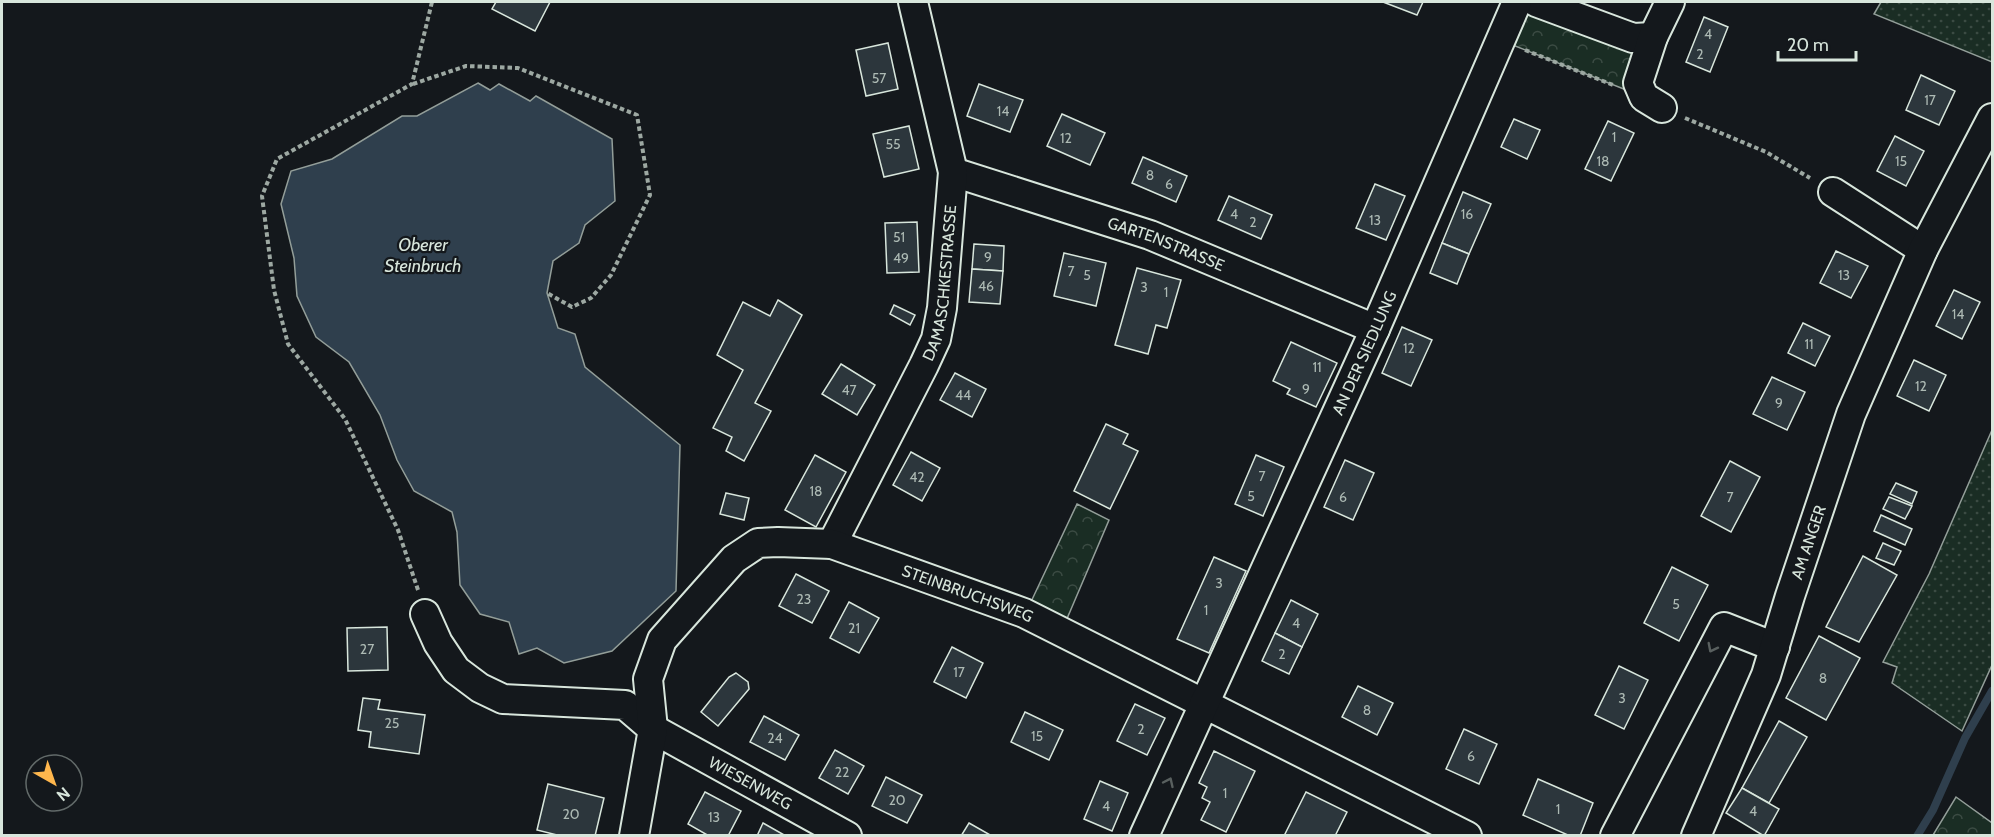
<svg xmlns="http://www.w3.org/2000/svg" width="1994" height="837" font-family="Cabin,sans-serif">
  <defs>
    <pattern id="forest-crowns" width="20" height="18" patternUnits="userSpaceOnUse" patternTransform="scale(1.5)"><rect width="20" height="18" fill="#1a2d24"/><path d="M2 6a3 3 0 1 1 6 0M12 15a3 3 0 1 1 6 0" fill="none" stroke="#3b4b43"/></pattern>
    <pattern id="garden-dots" width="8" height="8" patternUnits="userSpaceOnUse" patternTransform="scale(1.5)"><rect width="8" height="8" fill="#1a2d24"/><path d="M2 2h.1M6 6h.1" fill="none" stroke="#3b4b43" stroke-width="1.8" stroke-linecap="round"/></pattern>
  </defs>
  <rect width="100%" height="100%" fill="#14181c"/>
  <g fill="url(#forest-crowns)" stroke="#939e99" stroke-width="1.5">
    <polygon points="1517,2 1633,38 1644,97 1500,40"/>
    <polygon points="1077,504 1109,520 1066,621 1029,606"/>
    <polygon points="1956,797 1992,823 1992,835 1933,835"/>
  </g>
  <g fill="url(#garden-dots)" stroke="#939e99" stroke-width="1.5">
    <polygon points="1881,2 1992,2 1992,62 1874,14"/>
    <polygon points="1992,430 1992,665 1962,731 1892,683 1897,667 1883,662 1929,574"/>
  </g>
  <polygon fill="#2f3f4d" stroke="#939e99" stroke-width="1.5" points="478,83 490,90 499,84 530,101 536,96 612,139 615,201 585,225 579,243 553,261 547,293 558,328 575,334 585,367 680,445 676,591 612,651 564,663 537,648 519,654 509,622 480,614 460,585 457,532 452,512 414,491 397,460 380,415 349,362 316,337 297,296 294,258 281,204 291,171 332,159 402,116 417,116"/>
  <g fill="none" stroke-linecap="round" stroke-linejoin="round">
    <polyline stroke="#2f3f4d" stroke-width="8" points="1917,836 1933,810 1965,738 1992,691"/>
  </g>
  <g fill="#2c363c" stroke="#d8e6dc" stroke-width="1.5">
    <polygon points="496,2 550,2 535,31 492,9"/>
    <polygon points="1383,2 1423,2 1417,15"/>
    <polygon points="1704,17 1728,27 1710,72 1686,62"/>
    <polygon points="888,43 898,89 866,96 856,50"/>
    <polygon points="1921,75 1955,91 1939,125 1906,110"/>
    <polygon points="979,84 1023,100 1010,132 967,116"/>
    <polygon points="1062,114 1105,133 1090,165 1047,146"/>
    <polygon points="1514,119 1540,130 1527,159 1501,147"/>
    <polygon points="1608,121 1634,133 1611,181 1585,169"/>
    <polygon points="909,126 919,169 884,177 873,134"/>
    <polygon points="1895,136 1924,151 1906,186 1877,171"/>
    <polygon points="1143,157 1187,176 1176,202 1132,183"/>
    <polygon points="1375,184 1405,196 1386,240 1356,228"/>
    <polygon points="1463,192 1491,204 1469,254 1442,243"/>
    <polygon points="1229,196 1272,215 1261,239 1218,220"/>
    <polygon points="917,222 919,272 887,273 885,223"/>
    <polygon points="1442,243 1469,254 1457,284 1430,273"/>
    <polygon points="974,244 1004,246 1003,271 972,269"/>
    <polygon points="1836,251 1868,266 1851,298 1820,283"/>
    <polygon points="1064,253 1106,263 1096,306 1054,296"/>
    <polygon points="1137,268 1181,280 1167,328 1156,325 1148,354 1115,345"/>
    <polygon points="972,269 1003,271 1000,304 969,302"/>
    <polygon points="1954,290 1980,302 1962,339 1936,326"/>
    <polygon points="778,300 802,315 755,403 771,411 744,461 726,451 732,437 713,428 743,370 717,355 743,302 770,316"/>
    <polygon points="894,305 915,315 910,325 890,314"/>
    <polygon points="1803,323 1830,336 1815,366 1788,353"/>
    <polygon points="1402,327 1432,340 1411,386 1382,373"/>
    <polygon points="1291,342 1337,363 1316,407 1287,394 1290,389 1273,381"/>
    <polygon points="1914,360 1946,375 1929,411 1897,396"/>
    <polygon points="841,364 875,385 857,415 822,394"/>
    <polygon points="955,373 986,389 972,417 940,400"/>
    <polygon points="1772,377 1805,392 1787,430 1753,414"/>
    <polygon points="1106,424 1128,434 1123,444 1138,451 1110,509 1074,491"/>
    <polygon points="911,452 940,468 922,501 893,485"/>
    <polygon points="815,455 846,472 816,527 785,510"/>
    <polygon points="1256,455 1284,467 1263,516 1235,504"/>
    <polygon points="1345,460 1374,473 1353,520 1324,507"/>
    <polygon points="1730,461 1760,477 1731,532 1701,516"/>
    <polygon points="1896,483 1917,492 1912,504 1890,494"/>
    <polygon points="726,493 749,498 744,520 720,514"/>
    <polygon points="1889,497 1912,506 1905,519 1883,509"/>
    <polygon points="1881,515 1912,529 1905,545 1874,531"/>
    <polygon points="1883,543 1901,551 1894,565 1876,558"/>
    <polygon points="1863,556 1897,575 1859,642 1826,627"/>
    <polygon points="1214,557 1246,571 1209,653 1177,639"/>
    <polygon points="1672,567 1708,585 1679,641 1644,623"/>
    <polygon points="796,574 829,591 812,623 779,606"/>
    <polygon points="1291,600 1318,614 1302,647 1275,633"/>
    <polygon points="849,602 879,618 859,653 830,638"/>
    <polygon points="387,627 388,670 348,671 347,628"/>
    <polygon points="1275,633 1302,647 1289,674 1262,661"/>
    <polygon points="1819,636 1860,658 1826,720 1786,698"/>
    <polygon points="952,647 983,663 966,698 934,682"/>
    <polygon points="1619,666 1648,680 1624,729 1595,715"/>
    <polygon points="736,673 748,682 749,689 718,726 701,712 729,677"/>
    <polygon points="1358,686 1393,703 1377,735 1342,717"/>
    <polygon points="363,698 380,700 378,709 425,715 419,754 369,747 371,732 358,730"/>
    <polygon points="1135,704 1165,718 1147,755 1117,741"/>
    <polygon points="1025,712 1063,730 1049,760 1011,742"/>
    <polygon points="764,716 799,735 785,760 750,742"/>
    <polygon points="1779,721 1807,737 1769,803 1742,788"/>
    <polygon points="1464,729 1497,744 1479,784 1446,769"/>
    <polygon points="835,750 864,766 848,794 819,778"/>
    <polygon points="1214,751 1255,771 1226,832 1201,820 1210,802 1202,798 1207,787 1199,783"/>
    <polygon points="886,777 922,795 907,823 872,806"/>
    <polygon points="1538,779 1593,803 1580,836 1570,836 1523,815"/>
    <polygon points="1100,781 1128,793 1112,831 1084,819"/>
    <polygon points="548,784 604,798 595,836 561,836 537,830"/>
    <polygon points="1742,788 1779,809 1764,836 1726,813"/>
    <polygon points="705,792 741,811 728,836 709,836 688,824"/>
    <polygon points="1306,792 1347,812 1335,836 1284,836"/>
    <polygon points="763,823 786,836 757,836"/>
    <polygon points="969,823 992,836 961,836"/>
  </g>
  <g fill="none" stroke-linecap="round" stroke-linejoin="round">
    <defs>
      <g id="minor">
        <polyline points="1536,2 1633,38 1653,37"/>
        <polyline points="1662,108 1644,97 1638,83 1653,37 1670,2"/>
        <path id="s1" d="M 953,172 L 1150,235 L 1375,329"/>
        <polyline points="1833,192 1923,250"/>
        <path id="s2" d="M 832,544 L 924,365 L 936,339 L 942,308 L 953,172 L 913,2"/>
        <path id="s3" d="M 425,614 L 438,643 L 456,670 L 480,688 L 503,699 L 625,705 L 653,729 L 847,836"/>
        <path id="s4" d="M 634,836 L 653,729 L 648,679 L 662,640 L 734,559 L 758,543 L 778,542 L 832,544 L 1024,613 L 1467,836"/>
        <path id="s5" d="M 1144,836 L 1375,329 L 1517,2"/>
        <polyline points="1615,836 1724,627 1775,647"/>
        <path id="s6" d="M 1696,836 L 1766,675 L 1790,596 L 1851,414 L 1923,250 L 1992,118"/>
      </g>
    </defs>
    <use href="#minor" stroke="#d8e6dc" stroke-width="32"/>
    <g stroke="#9da8a2" stroke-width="4" stroke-dasharray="4.5 3" stroke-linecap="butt">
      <polyline points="1525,50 1613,85"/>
      <polyline points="413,84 466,66 518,68 637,115 650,195 611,275 591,298 572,307 547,293"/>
      <polyline points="1685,118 1766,152 1810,178"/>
      <polyline points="418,590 398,530 345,419 288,344 274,290 262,196 277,159 412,84 432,2"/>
    </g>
    <use href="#minor" stroke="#14181c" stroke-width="28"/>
  </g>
  <defs><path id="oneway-chevron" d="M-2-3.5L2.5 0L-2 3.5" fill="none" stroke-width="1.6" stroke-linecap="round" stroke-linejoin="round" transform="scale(1.5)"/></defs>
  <g stroke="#59605f">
    <use href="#oneway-chevron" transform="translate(1712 648) rotate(117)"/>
    <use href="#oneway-chevron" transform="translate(1169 782) rotate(-65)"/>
  </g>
  <g text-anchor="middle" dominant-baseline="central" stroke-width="4.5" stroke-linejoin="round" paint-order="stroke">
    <g font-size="14" fill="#adbab4">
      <text x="1708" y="34">4</text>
      <text x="1700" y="54">2</text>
      <text x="879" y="78">57</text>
      <text x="1930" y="100">17</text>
      <text x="1003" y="111">14</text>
      <text x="1614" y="137">1</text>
      <text x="1066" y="138">12</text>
      <text x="893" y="144">55</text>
      <text x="1603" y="161">18</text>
      <text x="1901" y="161">15</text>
      <text x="1150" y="175">8</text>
      <text x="1169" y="184">6</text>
      <text x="1234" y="214">4</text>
      <text x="1467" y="214">16</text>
      <text x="1375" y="220">13</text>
      <text x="1253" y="222">2</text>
      <text x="899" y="237">51</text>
      <text x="988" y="257">9</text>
      <text x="901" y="258">49</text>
      <text x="1071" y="271">7</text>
      <text x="1087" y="275">5</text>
      <text x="1844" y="275">13</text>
      <text x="986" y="286">46</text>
      <text x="1144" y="287">3</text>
      <text x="1166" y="292">1</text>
      <text x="1958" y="314">14</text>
      <text x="1809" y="344">11</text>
      <text x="1409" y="348">12</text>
      <text x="1317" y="367">11</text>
      <text x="1921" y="386">12</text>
      <text x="1306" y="389">9</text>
      <text x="849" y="390">47</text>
      <text x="963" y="395">44</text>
      <text x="1779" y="403">9</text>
      <text x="1262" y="476">7</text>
      <text x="917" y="477">42</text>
      <text x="816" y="491">18</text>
      <text x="1251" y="496">5</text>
      <text x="1343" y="497">6</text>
      <text x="1730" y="497">7</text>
      <text x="1219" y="583">3</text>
      <text x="804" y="599">23</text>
      <text x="1676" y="604">5</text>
      <text x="1206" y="610">1</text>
      <text x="1296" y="623">4</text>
      <text x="854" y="628">21</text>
      <text x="367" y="649">27</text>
      <text x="1282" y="654">2</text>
      <text x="959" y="672">17</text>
      <text x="1823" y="678">8</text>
      <text x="1622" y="698">3</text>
      <text x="1367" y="710">8</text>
      <text x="392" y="723">25</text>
      <text x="1141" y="729">2</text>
      <text x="1037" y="736">15</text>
      <text x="775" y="738">24</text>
      <text x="1471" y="756">6</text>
      <text x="842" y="772">22</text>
      <text x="1225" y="793">1</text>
      <text x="897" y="800">20</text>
      <text x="1106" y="806">4</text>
      <text x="1558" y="809">1</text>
      <text x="1753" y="811">4</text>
      <text x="571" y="814">20</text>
      <text x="714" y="817">13</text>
    </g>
    <g font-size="16" fill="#d8e6dc" stroke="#14181c">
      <text stroke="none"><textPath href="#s1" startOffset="225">GARTENSTRASSE</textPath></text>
      <text stroke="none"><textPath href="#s2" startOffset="286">DAMASCHKESTRASSE</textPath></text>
      <text stroke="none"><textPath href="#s5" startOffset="531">AN DER SIEDLUNG</textPath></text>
      <text stroke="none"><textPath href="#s6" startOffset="315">AM ANGER</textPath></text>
      <text stroke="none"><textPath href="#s4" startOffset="556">STEINBRUCHSWEG</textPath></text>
      <text stroke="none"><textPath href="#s3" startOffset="390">WIESENWEG</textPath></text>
    </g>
    <g font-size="18" font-style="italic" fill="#d8e6dc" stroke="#14181c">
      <text x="423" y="245">Oberer<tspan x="423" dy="21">Steinbruch</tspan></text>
    </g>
  </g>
  <rect width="1994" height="837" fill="none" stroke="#d8e6dc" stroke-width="6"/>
  <g transform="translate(54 783) rotate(140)"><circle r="28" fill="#14181c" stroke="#626a69" stroke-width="1.5"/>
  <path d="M0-4.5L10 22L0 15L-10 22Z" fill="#ffb74d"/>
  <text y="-9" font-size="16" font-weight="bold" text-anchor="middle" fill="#d8e6dc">N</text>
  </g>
  <path d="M1778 51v9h78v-9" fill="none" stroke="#d8e6dc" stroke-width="3"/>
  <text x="1787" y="51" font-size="18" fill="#d8e6dc" stroke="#14181c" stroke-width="4.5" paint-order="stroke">20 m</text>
</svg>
